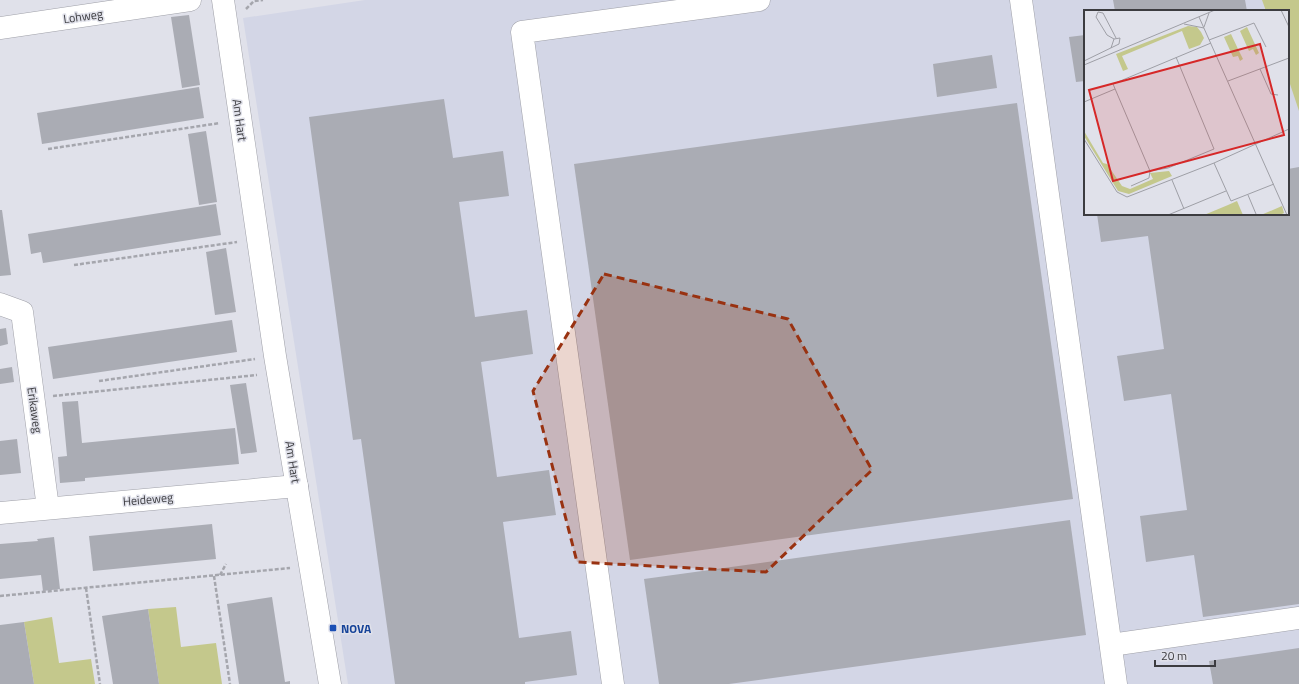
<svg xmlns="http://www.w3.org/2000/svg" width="1299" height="684" font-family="'Titillium Web',sans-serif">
  <rect width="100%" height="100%" fill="#e0e1ea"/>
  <path fill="#d3d6e6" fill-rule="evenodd" d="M 365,0 L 1299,0 L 1299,684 L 348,684 L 243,18 ZM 1085,11 L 1288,11 L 1288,214 L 1085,214 Z"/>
  <g fill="#c4c88c">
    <polygon points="1262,0 1299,0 1299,111 1288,78 1288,11 1266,11"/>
    <polygon points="176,607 181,647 216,643 222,684 159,684 148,609"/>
    <polygon points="52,617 59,663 91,659 95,684 34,684 24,622"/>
  </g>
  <g fill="#aaacb4">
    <polygon points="1113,0 1245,0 1247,11 1115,11"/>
    <polygon points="189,15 200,85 182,88 171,17"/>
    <polygon points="1085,35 1085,81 1076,82 1069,37"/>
    <polygon points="992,55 997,88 937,97 933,64"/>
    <polygon points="199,87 204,118 42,144 37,113"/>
    <polygon points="444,99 453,158 503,151 509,196 459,202 475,317 527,310 533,354 481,362 497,477 549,470 556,515 503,522 519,638 571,631 577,675 525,682 525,684 395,684 361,439 353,440 309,117"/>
    <polygon points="1017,103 1073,499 630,560 574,164"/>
    <polygon points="206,131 217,202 199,205 188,134"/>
    <polygon points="1299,167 1299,604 1203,617 1194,555 1146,562 1140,516 1187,510 1171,394 1124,401 1117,356 1164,349 1148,236 1101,242 1097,214 1288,214 1288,169"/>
    <polygon points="216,204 221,235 43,263 41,252 31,254 28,234"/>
    <polygon points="0,210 2,210 11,275 0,276"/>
    <polygon points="226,248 236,312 215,315 206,252"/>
    <polygon points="232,320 237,352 53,379 48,347"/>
    <polygon points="6,328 8,344 0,346 0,329"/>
    <polygon points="12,367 14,382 0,384 0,369"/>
    <polygon points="246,383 257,452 241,454 230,385"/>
    <polygon points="78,401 82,443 235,428 239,464 85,478 85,481 60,483 58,457 67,456 62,402"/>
    <polygon points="17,439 21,473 0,475 0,441"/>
    <polygon points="1070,520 1086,635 729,684 659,684 644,579"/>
    <polygon points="212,524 216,559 93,571 89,536"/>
    <polygon points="54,537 60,589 43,591 41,575 0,579 0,544 38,541 37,539"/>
    <polygon points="272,597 285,682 290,681 290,684 239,684 227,604"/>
    <polygon points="148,609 159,684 113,684 102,616"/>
    <polygon points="24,622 34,684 0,684 0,625"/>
    <polygon points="1299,648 1299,684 1213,684 1209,661"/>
  </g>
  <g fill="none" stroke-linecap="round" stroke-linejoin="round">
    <defs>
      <g id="minor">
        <polyline points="223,0 275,356 330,684"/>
        <polyline points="1021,0 1116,684"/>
        <polyline points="0,28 190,0"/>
        <polyline points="0,304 22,312 48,508"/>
        <polyline points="0,513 297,486"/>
        <polyline points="1111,645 1299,618"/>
        <polyline points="613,684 522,32 759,0"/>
      </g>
    </defs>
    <use href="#minor" stroke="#9fa0a8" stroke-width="23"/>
    <g stroke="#a5a6ad" stroke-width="2.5" stroke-dasharray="4 2" stroke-linecap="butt">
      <polyline points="246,9 254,1 263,0"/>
      <polyline points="48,149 220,123"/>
      <polyline points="74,265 237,242"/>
      <polyline points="99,381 255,359"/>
      <polyline points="53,396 257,375"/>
      <polyline points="220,575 226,564"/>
      <polyline points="214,576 230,684"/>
      <polyline points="86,588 100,684"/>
      <polyline points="0,596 290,568"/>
    </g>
    <use href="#minor" stroke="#fff" stroke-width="22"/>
  </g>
  <path fill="#993211" fill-opacity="0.2" stroke="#993211" stroke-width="3" stroke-dasharray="8 5" stroke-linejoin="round" d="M 604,274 L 788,319 L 872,470 L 766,572 L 577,562 L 533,391 Z"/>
  <rect fill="#1a4fb4" stroke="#e0e1ea" stroke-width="1.5" x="329" y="624" width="8" height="8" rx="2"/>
  <g text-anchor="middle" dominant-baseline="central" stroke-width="3" stroke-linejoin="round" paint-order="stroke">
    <g font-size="12" fill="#3c3c40" stroke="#e0e1ea">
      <text transform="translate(83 16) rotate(-8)">Lohweg</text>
      <text transform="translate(240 120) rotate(82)">Am Hart</text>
      <text transform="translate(35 410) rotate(82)">Erikaweg</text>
      <text transform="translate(293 462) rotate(81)">Am Hart</text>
      <text transform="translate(148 499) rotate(-5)">Heideweg</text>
    </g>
    <g font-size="12" font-weight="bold" fill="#164399" stroke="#e0e1ea" text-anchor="start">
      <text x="341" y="628">NOVA</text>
    </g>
  </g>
  <g transform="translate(1084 10)">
    <rect width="205" height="205" fill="#e0e1ea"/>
    <path d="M 104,16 L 113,17 L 117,22 L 120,28 L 116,35 L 105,39 L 98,21 L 38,46 L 44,59 L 39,61 L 32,44 ZM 163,17 L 175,43 L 172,45 L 169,39 L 165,41 L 156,21 ZM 147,24 L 154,39 L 159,49 L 156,51 L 154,46 L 149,47 L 140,27 ZM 0,121 L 19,153 L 23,154 L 38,176 L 46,179 L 69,169 L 66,163 L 85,161 L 88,166 L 45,184 L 34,181 L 0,126 ZM 153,191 L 159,205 L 120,205 L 144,195 ZM 198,196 L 200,203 L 196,205 L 177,205 Z" fill="#c4c88c"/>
    <path fill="none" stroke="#9e9fa6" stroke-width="1" d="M 197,0 L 205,17M 115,7 L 203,205M 100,14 L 120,18M 120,17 L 125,3M 30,29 L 23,25 L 12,7 L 14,2 L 19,3 L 32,28M 125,30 L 170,13 L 182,37M 92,47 L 130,139 L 84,158 L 66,161 L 29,74 L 127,33M 0,51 L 35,34 L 36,28 L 30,29 L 27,38M 0,55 L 131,0M 176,59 L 187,84 L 194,85M 144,71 L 205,48M 0,92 L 31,79M 0,129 L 33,182 L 43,187 L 130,153 L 205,119M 130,153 L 147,191 L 190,174M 88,170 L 100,199M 47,176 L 65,168 L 66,161M 164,185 L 172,204M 84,205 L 142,181"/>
    <path fill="#d62828" fill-opacity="0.15" stroke="#d62828" stroke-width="2" d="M 176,34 L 200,125 L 29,171 L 5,80 Z"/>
    <rect width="205" height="205" fill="none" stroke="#3c3c40" stroke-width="2"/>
  </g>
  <path d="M1155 660v6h60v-6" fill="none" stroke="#3c3c40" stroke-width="2"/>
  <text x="1161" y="660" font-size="12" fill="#3c3c40" stroke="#e0e1ea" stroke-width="3" paint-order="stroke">20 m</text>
</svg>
